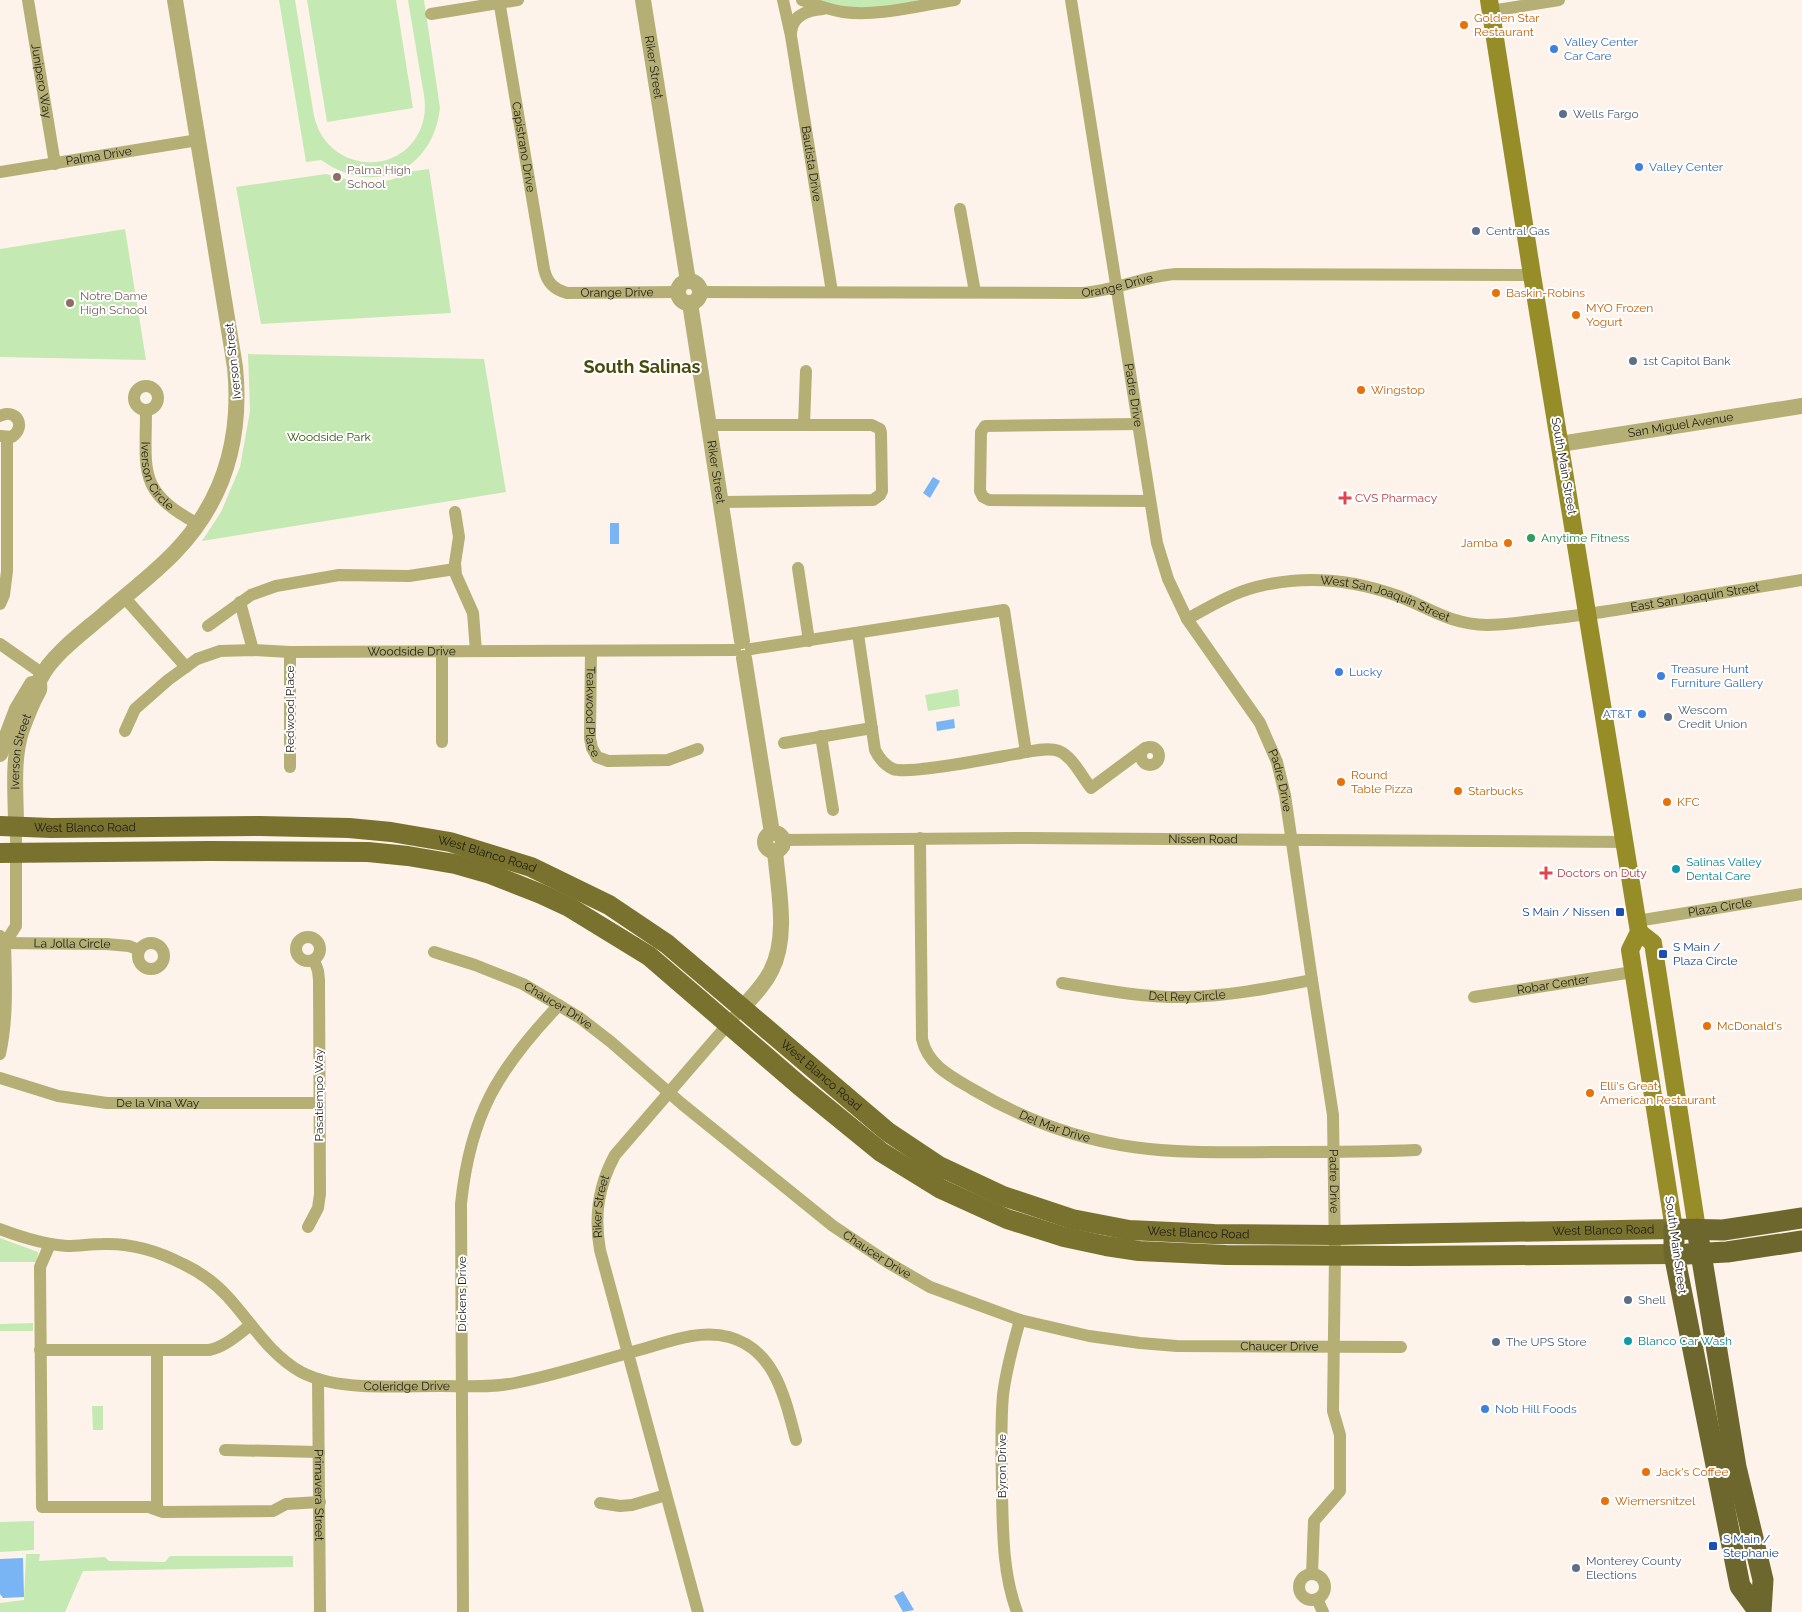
<svg xmlns="http://www.w3.org/2000/svg" width="1802" height="1612" font-family="Raleway,sans-serif">
  <rect width="100%" height="100%" fill="#fef3ea"/>
  <g fill="#c5e9b2">
    <path d="M 279,0 L 295,0 L 314,116 C 328,177 412,178 424,117 C 427,102 422,86 420,72 C 416,48 412,24 408,0 L 424,0 L 440,108 C 433,172 373,197 321,160 L 306,162 Z"/>
    <polygon points="307,0 396,0 413,108 327,122"/>
    <polygon points="802,0 955,0 878,12"/>
    <polygon points="429,169 451,313 261,324 236,187 326,174 353,181 381,182 394,179 407,172"/>
    <polygon points="125,229 146,360 0,357 0,249"/>
    <polygon points="248,354 484,359 506,492 202,541 221,512 240,467 250,411"/>
    <polygon points="958,689 960,706 928,711 925,695"/>
    <polygon points="0,1238 38,1252 37,1262 0,1262"/>
    <polygon points="33,1323 33,1331 0,1331 0,1324"/>
    <polygon points="92,1406 103,1406 103,1430 93,1430"/>
    <polygon points="34,1521 34,1550 0,1552 0,1522"/>
    <polygon points="26,1554 40,1554 39,1561 105,1557 109,1561 165,1562 170,1556 293,1556 293,1567 83,1571 65,1612 0,1612 0,1603 24,1600"/>
  </g>
  <g fill="#79b4f5">
    <polygon points="933,477 940,481 930,498 923,493"/>
    <rect x="610" y="523" width="9" height="21"/>
    <polygon points="954,719 955,728 937,731 936,722"/>
    <polygon points="23,1558 24,1597 3,1598 0,1594 0,1559"/>
    <polygon points="903,1591 914,1610 903,1612 894,1596"/>
  </g>
  <g fill="none" stroke-linecap="round" stroke-linejoin="round">
    <g stroke="#b5af75" stroke-width="12">
      <path id="s1" d="M 28,0 L 55,164"/>
      <path id="s2" d="M 499,0 L 544,269 C 547,282 553,289 567,293 L 678,292"/>
      <path id="s3" d="M 783,0 L 791,36 L 832,292"/>
      <path d="M 802,0 C 816,5 829,10 843,12 C 879,17 920,5 955,0"/>
      <path id="s4" d="M 1071,0 L 1157,543 L 1168,579 L 1187,619 L 1260,723 L 1277,762 L 1285,795 L 1312,980 L 1333,1115 L 1335,1256 L 1333,1411 L 1340,1435 L 1340,1491 L 1314,1521 L 1312,1574"/>
      <polyline points="1491,11 1559,0"/>
      <polyline points="431,14 518,0"/>
      <path d="M 791,33 C 792,15 808,10 823,9"/>
      <path id="s5" d="M 0,172 L 198,140"/>
      <polyline points="960,209 975,292"/>
      <path id="s6" d="M 700,292 L 1082,293 C 1114,291 1144,276 1176,274 L 1532,275"/>
      <circle cx="146" cy="398" r="12"/>
      <path id="s7" d="M 146,410 C 146,472 137,491 198,524"/>
      <path d="M 0,416 C 16,408 27,426 12,437 L 1,436"/>
      <polyline points="1138,424 985,426 981,432 980,491 983,497 989,500 1150,501"/>
      <polyline points="710,425 872,425 880,429 881,433 882,491 880,495 873,500 722,502"/>
      <polyline points="804,425 806,371"/>
      <polyline points="455,512 459,537 455,563 456,575 473,613 476,651"/>
      <polyline points="798,568 809,641"/>
      <polyline points="124,597 186,667"/>
      <polyline points="240,602 253,650"/>
      <polyline points="0,604 4,595 7,571 7,438"/>
      <path id="s8" d="M 1187,619 C 1209,607 1232,593 1256,587 C 1303,575 1352,579 1398,596 C 1430,608 1449,624 1487,625 C 1504,625 1522,622 1540,620 C 1565,617 1590,614 1615,610 C 1677,600 1740,590 1802,580"/>
      <polyline points="208,626 251,595 276,586 339,575 409,576 455,569"/>
      <path d="M 858,634 L 875,750 C 879,758 884,765 893,769 C 910,775 997,757 1021,753 C 1032,751 1048,747 1059,751 C 1073,757 1082,777 1091,788 L 1145,748"/>
      <polyline points="0,644 43,674"/>
      <polyline points="751,649 1004,610 1026,752"/>
      <polyline points="442,651 442,742"/>
      <path id="s9" d="M 591,651 L 590,738 L 592,748 L 597,757 L 608,761 L 668,760 L 698,749"/>
      <path id="s10" d="M 125,731 L 135,709 L 168,680 L 197,659 L 220,651 L 253,650 L 290,652 L 735,650"/>
      <polyline points="821,736 833,810"/>
      <polyline points="784,743 872,728"/>
      <circle cx="1150" cy="756" r="9"/>
      <polyline points="290,767 290,652"/>
      <path id="s11" d="M 920,838 L 922,1039 C 928,1066 952,1077 974,1090 C 1023,1119 1077,1139 1133,1147 C 1181,1154 1232,1152 1280,1152 C 1326,1152 1371,1152 1416,1150"/>
      <path id="s12" d="M 782,840 L 1027,838 L 1625,842"/>
      <path id="s13" d="M 1637,921 L 1802,894"/>
      <circle cx="308" cy="949" r="12"/>
      <circle cx="151" cy="956" r="13"/>
      <path id="s14" d="M 0,943 L 106,944 L 129,946 L 139,950"/>
      <polyline points="5,943 16,926 16,826"/>
      <path id="s15" d="M 434,952 L 475,965 L 523,984 L 580,1018 L 611,1042 L 682,1104 L 833,1226 L 887,1262 L 930,1287 L 1020,1320 L 1089,1336 L 1140,1343 L 1177,1346 L 1401,1347"/>
      <path id="s16" d="M 1062,983 C 1103,990 1145,998 1187,997 C 1229,996 1270,988 1312,980"/>
      <path id="s17" d="M 1474,997 L 1633,972"/>
      <path d="M 0,1054 C 8,1018 6,980 5,943 L 0,936"/>
      <path id="s18" d="M 0,1078 L 58,1096 L 107,1103 L 319,1103"/>
      <polyline points="308,1227 318,1208 320,1194 319,980 318,971 314,960"/>
      <path id="s19" d="M 0,1229 C 21,1237 43,1244 67,1246 C 79,1246 91,1244 103,1244 C 131,1243 158,1251 183,1264 C 200,1272 215,1283 227,1296 C 251,1322 269,1354 301,1372 C 320,1382 341,1385 363,1386 C 389,1387 415,1386 441,1386 C 465,1386 491,1388 515,1383 C 557,1375 598,1361 639,1350 C 668,1342 699,1329 729,1337 C 776,1350 785,1399 796,1440"/>
      <polyline points="50,1244 40,1267 42,1507 149,1507 163,1512 273,1511 286,1504 320,1502"/>
      <path d="M 40,1350 L 209,1350 C 225,1347 238,1334 251,1325"/>
      <path id="s20" d="M 318,1379 L 320,1612"/>
      <polyline points="225,1450 319,1452"/>
      <polyline points="600,1503 620,1506 632,1505 666,1495"/>
      <polyline points="157,1509 157,1350"/>
      <circle cx="1312" cy="1587" r="13"/>
      <polyline points="1317,1599 1323,1612"/>
      <path d="M 463,1612 L 461,1204 C 470,1115 498,1069 559,1005"/>
      <path id="s21" d="M 698,1612 L 600,1250 C 594,1216 598,1186 615,1155 L 742,1008"/>
      <path d="M 1017,1612 C 1003,1574 1003,1535 1002,1495 C 1002,1462 1000,1428 1003,1395 C 1006,1369 1013,1345 1020,1320"/>
    </g>
    <g stroke="#b5af75" stroke-width="16">
      <path id="s22" d="M 643,0 L 688,281"/>
      <circle cx="689" cy="292" r="11"/>
      <path id="s23" d="M 690,303 L 742,641"/>
      <path id="s24" d="M 1560,444 L 1802,406"/>
      <polyline points="744,658 772,833"/>
      <polyline points="0,754 17,709 32,684"/>
      <path id="s25" d="M 16,826 C 16,795 12,762 21,732 C 25,721 29,710 34,700 C 35,697 38,693 39,690 C 40,686 38,683 40,679 C 51,656 82,633 101,617 C 126,595 153,575 175,552 C 225,500 242,437 235,367 L 175,0"/>
      <circle cx="774" cy="842" r="9"/>
      <path d="M 742,1008 C 753,996 764,985 771,971 C 789,937 778,888 775,851"/>
    </g>
    <g stroke="#968c28" stroke-width="18">
      <polyline points="1489,0 1532,275 1639,932 1630,950 1674,1229"/>
      <polyline points="1639,932 1653,943 1697,1229"/>
    </g>
    <g stroke="#79722f" stroke-width="20">
      <path id="s26" d="M 0,826 L 51,828 L 260,826 L 349,828 L 391,832 L 450,842 L 531,867 L 609,905 L 667,944 L 888,1132 L 939,1166 L 1003,1196 L 1072,1219 L 1129,1230 L 1214,1234 L 1335,1235 L 1674,1229"/>
      <polyline points="0,853 209,851 368,852 408,856 455,864 490,874 541,894 569,907 649,956 800,1086 881,1152 941,1189 1007,1219 1064,1237 1106,1246 1139,1251 1226,1255 1408,1256 1674,1254"/>
    </g>
    <g stroke="#6d672d" stroke-width="21">
      <polyline points="1697,1229 1736,1467 1763,1580 1761,1612"/>
      <polyline points="1687,1254 1727,1252 1802,1241"/>
      <polyline points="1759,1612 1740,1586 1674,1254 1674,1229 1723,1230 1802,1218"/>
    </g>
  </g>
  <g fill="#e8710a" stroke="#fff" stroke-width="2">
    <circle cx="1464" cy="25" r="5"/>
    <circle cx="1496" cy="293" r="5"/>
    <circle cx="1576" cy="315" r="5"/>
    <circle cx="1361" cy="390" r="5"/>
    <circle cx="1508" cy="543" r="5"/>
    <circle cx="1341" cy="782" r="5"/>
    <circle cx="1458" cy="791" r="5"/>
    <circle cx="1667" cy="802" r="5"/>
    <circle cx="1707" cy="1026" r="5"/>
    <circle cx="1590" cy="1093" r="5"/>
    <circle cx="1646" cy="1472" r="5"/>
    <circle cx="1605" cy="1501" r="5"/>
  </g>
  <g fill="#3f7fe0" stroke="#fff" stroke-width="2">
    <circle cx="1554" cy="49" r="5"/>
    <circle cx="1639" cy="167" r="5"/>
    <circle cx="1339" cy="672" r="5"/>
    <circle cx="1661" cy="676" r="5"/>
    <circle cx="1642" cy="714" r="5"/>
    <circle cx="1485" cy="1409" r="5"/>
  </g>
  <g fill="#5c6f8a" stroke="#fff" stroke-width="2">
    <circle cx="1563" cy="114" r="5"/>
    <circle cx="1476" cy="231" r="5"/>
    <circle cx="1633" cy="361" r="5"/>
    <circle cx="1668" cy="717" r="5"/>
    <circle cx="1628" cy="1300" r="5"/>
    <circle cx="1496" cy="1342" r="5"/>
    <circle cx="1576" cy="1568" r="5"/>
  </g>
  <g fill="#8d6e63" stroke="#fff" stroke-width="2">
    <circle cx="337" cy="177" r="5"/>
    <circle cx="70" cy="303" r="5"/>
  </g>
  <g fill="#e0444e" stroke="#fff" stroke-width="2">
    <path d="M1342.5 490.5h5v5h5v5h-5v5h-5v-5h-5v-5h5z"/>
    <path d="M1543.5 865.5h5v5h5v5h-5v5h-5v-5h-5v-5h5z"/>
  </g>
  <circle fill="#2e9e5b" stroke="#fff" stroke-width="2" cx="1531" cy="538" r="5"/>
  <g fill="#0f9aa8" stroke="#fff" stroke-width="2">
    <circle cx="1676" cy="869" r="5"/>
    <circle cx="1628" cy="1341" r="5"/>
  </g>
  <g fill="#1a4fb4" stroke="#fff" stroke-width="2">
    <rect x="1615" y="907" width="10" height="10" rx="2.5"/>
    <rect x="1658" y="949" width="10" height="10" rx="2.5"/>
    <rect x="1708" y="1541" width="10" height="10" rx="2.5"/>
  </g>
  <g text-anchor="middle" dominant-baseline="central" stroke-width="4" stroke-linejoin="round" paint-order="stroke">
    <g font-size="12" fill="#c56008" stroke="#fff" text-anchor="start">
      <text x="1474" y="18">Golden Star<tspan x="1474" dy="14">Restaurant</tspan></text>
      <text x="1506" y="293">Baskin-Robins</text>
      <text x="1586" y="308">MYO Frozen<tspan x="1586" dy="14">Yogurt</tspan></text>
      <text x="1371" y="390">Wingstop</text>
      <text x="1498" y="543" text-anchor="end">Jamba</text>
      <text x="1351" y="775">Round<tspan x="1351" dy="14">Table Pizza</tspan></text>
      <text x="1468" y="791">Starbucks</text>
      <text x="1677" y="802">KFC</text>
      <text x="1717" y="1026">McDonald's</text>
      <text x="1600" y="1086">Elli's Great<tspan x="1600" dy="14">American Restaurant</tspan></text>
      <text x="1656" y="1472">Jack's Coffee</text>
      <text x="1615" y="1501">Wiernersnitzel</text>
    </g>
    <g font-size="12" fill="#366cbe" stroke="#fff" text-anchor="start">
      <text x="1564" y="42">Valley Center<tspan x="1564" dy="14">Car Care</tspan></text>
      <text x="1649" y="167">Valley Center</text>
      <text x="1671" y="669">Treasure Hunt<tspan x="1671" dy="14">Furniture Gallery</tspan></text>
      <text x="1349" y="672">Lucky</text>
      <text x="1632" y="714" text-anchor="end">AT&amp;T</text>
      <text x="1495" y="1409">Nob Hill Foods</text>
    </g>
    <g font-size="12" fill="#1f1a16" stroke="#fff">
      <text stroke="none"><textPath href="#s22" startOffset="68">Riker Street</textPath></text>
      <text stroke="none"><textPath href="#s1" startOffset="82">Junipero Way</textPath></text>
      <text stroke="none"><textPath href="#s2" startOffset="149">Capistrano Drive</textPath></text>
      <text stroke="none"><textPath href="#s5" startOffset="100">Palma Drive</textPath></text>
      <text stroke="none"><textPath href="#s3" startOffset="166">Bautista Drive</textPath></text>
      <text stroke="none"><textPath href="#s6" startOffset="418">Orange Drive</textPath></text>
      <text stroke="none"><textPath href="#s2" startOffset="358">Orange Drive</textPath></text>
      <text transform="translate(233 361) rotate(-96)">Iverson Street</text>
      <text stroke="none"><textPath href="#s4" startOffset="400">Padre Drive</textPath></text>
      <text stroke="none"><textPath href="#s24" startOffset="122">San Miguel Avenue</textPath></text>
      <text transform="translate(1564 466) rotate(80)">South Main Street</text>
      <text stroke="none"><textPath href="#s23" startOffset="171">Riker Street</textPath></text>
      <text stroke="none"><textPath href="#s7" startOffset="69">Iverson Circle</textPath></text>
      <text stroke="none"><textPath href="#s8" startOffset="525">East San Joaquin Street</textPath></text>
      <text stroke="none"><textPath href="#s8" startOffset="209">West San Joaquin Street</textPath></text>
      <text stroke="none"><textPath href="#s10" startOffset="320">Woodside Drive</textPath></text>
      <text transform="translate(290 709) rotate(-90)">Redwood Place</text>
      <text stroke="none"><textPath href="#s9" startOffset="61">Teakwood Place</textPath></text>
      <text stroke="none"><textPath href="#s25" startOffset="75">Iverson Street</textPath></text>
      <text stroke="none"><textPath href="#s4" startOffset="820">Padre Drive</textPath></text>
      <text stroke="none"><textPath href="#s26" startOffset="85">West Blanco Road</textPath></text>
      <text stroke="none"><textPath href="#s12" startOffset="421">Nissen Road</textPath></text>
      <text stroke="none"><textPath href="#s26" startOffset="490">West Blanco Road</textPath></text>
      <text stroke="none"><textPath href="#s13" startOffset="84">Plaza Circle</textPath></text>
      <text stroke="none"><textPath href="#s14" startOffset="72">La Jolla Circle</textPath></text>
      <text stroke="none"><textPath href="#s17" startOffset="80">Robar Center</textPath></text>
      <text stroke="none"><textPath href="#s16" startOffset="126">Del Rey Circle</textPath></text>
      <text stroke="none"><textPath href="#s15" startOffset="136">Chaucer Drive</textPath></text>
      <text stroke="none"><textPath href="#s26" startOffset="895">West Blanco Road</textPath></text>
      <text transform="translate(319 1095) rotate(-90)">Pasatiempo Way</text>
      <text stroke="none"><textPath href="#s18" startOffset="161">De la Vina Way</textPath></text>
      <text stroke="none"><textPath href="#s11" startOffset="365">Del Mar Drive</textPath></text>
      <text stroke="none"><textPath href="#s4" startOffset="1225">Padre Drive</textPath></text>
      <text stroke="none"><textPath href="#s21" startOffset="419">Riker Street</textPath></text>
      <text stroke="none"><textPath href="#s26" startOffset="1720">West Blanco Road</textPath></text>
      <text stroke="none"><textPath href="#s26" startOffset="1315">West Blanco Road</textPath></text>
      <text transform="translate(1676 1245) rotate(82)">South Main Street</text>
      <text stroke="none"><textPath href="#s15" startOffset="541">Chaucer Drive</textPath></text>
      <text transform="translate(462 1294) rotate(-90)">Dickens Drive</text>
      <text stroke="none"><textPath href="#s15" startOffset="961">Chaucer Drive</textPath></text>
      <text stroke="none"><textPath href="#s19" startOffset="458">Coleridge Drive</textPath></text>
      <text transform="translate(1002 1466) rotate(-90)">Byron Drive</text>
      <text stroke="none"><textPath href="#s20" startOffset="116">Primavera Street</textPath></text>
    </g>
    <g font-size="12" fill="#4e5e75" stroke="#fff" text-anchor="start">
      <text x="1573" y="114">Wells Fargo</text>
      <text x="1486" y="231">Central Gas</text>
      <text x="1643" y="361">1st Capitol Bank</text>
      <text x="1678" y="710">Wescom<tspan x="1678" dy="14">Credit Union</tspan></text>
      <text x="1638" y="1300">Shell</text>
      <text x="1506" y="1342">The UPS Store</text>
      <text x="1586" y="1561">Monterey County<tspan x="1586" dy="14">Elections</tspan></text>
    </g>
    <g font-size="12" fill="#785e54" stroke="#fff" text-anchor="start">
      <text x="347" y="170">Palma High<tspan x="347" dy="14">School</tspan></text>
      <text x="80" y="296">Notre Dame<tspan x="80" dy="14">High School</tspan></text>
    </g>
    <g font-size="12" fill="#275201" stroke="#fff">
      <text x="329" y="437">Woodside Park</text>
    </g>
    <g font-size="12" fill="#be3a42" stroke="#fff" text-anchor="start">
      <text x="1355" y="498">CVS Pharmacy</text>
      <text x="1557" y="873">Doctors on Duty</text>
    </g>
    <g font-size="12" fill="#27864d" stroke="#fff" text-anchor="start">
      <text x="1541" y="538">Anytime Fitness</text>
    </g>
    <g font-size="12" fill="#0d838f" stroke="#fff" text-anchor="start">
      <text x="1686" y="862">Salinas Valley<tspan x="1686" dy="14">Dental Care</tspan></text>
      <text x="1638" y="1341">Blanco Car Wash</text>
    </g>
    <g font-size="12" fill="#164399" stroke="#fff" text-anchor="start">
      <text x="1610" y="912" text-anchor="end">S Main / Nissen</text>
      <text x="1673" y="947">S Main /<tspan x="1673" dy="14">Plaza Circle</tspan></text>
      <text x="1723" y="1539">S Main /<tspan x="1723" dy="14">Stephanie</tspan></text>
    </g>
    <g font-size="18" font-weight="bold" fill="#4c4a0b" stroke="#fff">
      <text x="642" y="366">South Salinas</text>
    </g>
  </g>
</svg>
